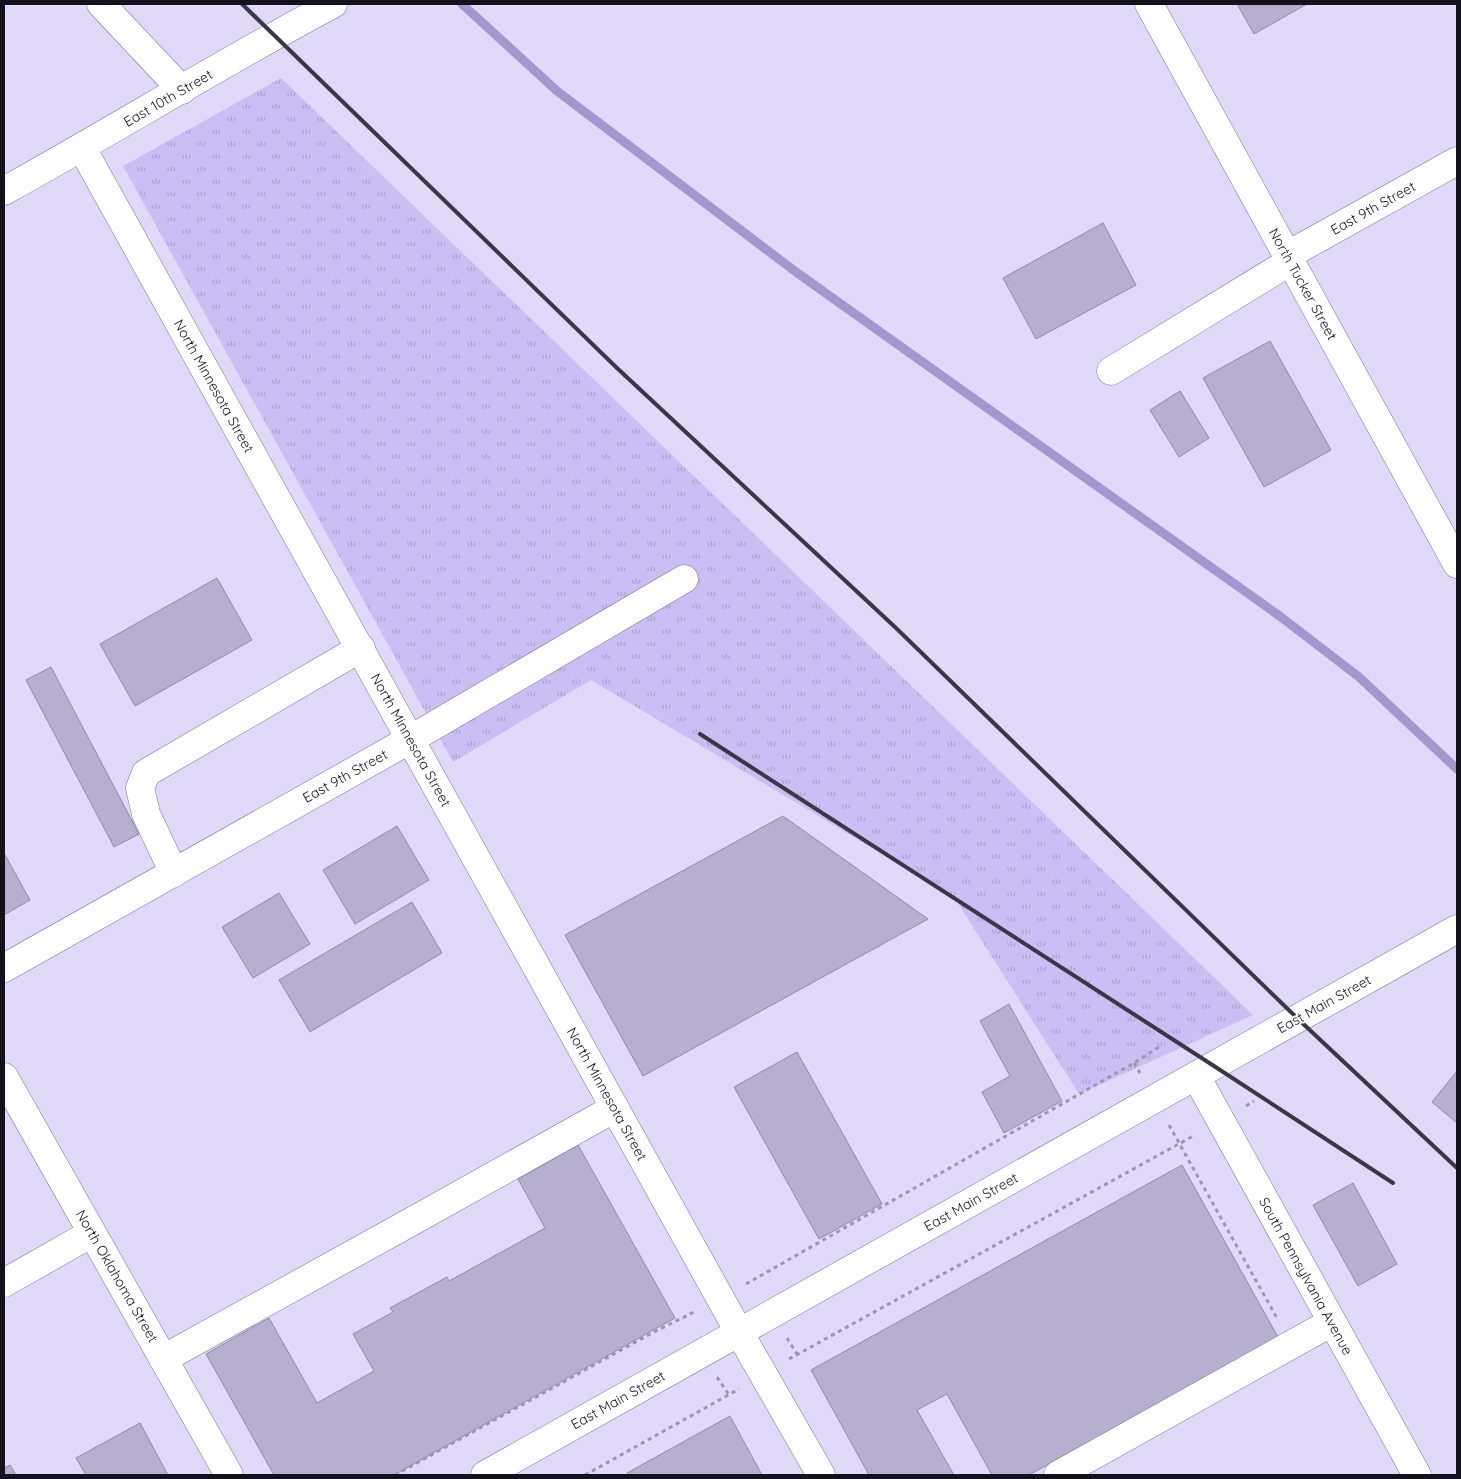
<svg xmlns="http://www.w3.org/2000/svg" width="1461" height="1479" font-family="Quicksand,sans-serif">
  <defs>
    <pattern id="park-tufts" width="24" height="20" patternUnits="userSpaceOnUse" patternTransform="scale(1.25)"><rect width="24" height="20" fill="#cbbef4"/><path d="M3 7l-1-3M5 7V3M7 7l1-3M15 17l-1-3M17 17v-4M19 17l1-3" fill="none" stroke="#ada2d1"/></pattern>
  </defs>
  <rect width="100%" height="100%" fill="#e0d9fa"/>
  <polygon fill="url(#park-tufts)" points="281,78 1253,1015 1079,1094 954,897 591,680 453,762 123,166"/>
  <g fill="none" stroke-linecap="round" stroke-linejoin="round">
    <polyline stroke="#a496ce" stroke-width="9" points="462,4 557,91 796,272 1281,617 1359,677 1457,769"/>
  </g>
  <g fill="#b6afcf" stroke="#918aa8">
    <polygon points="1237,4 1307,4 1254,34"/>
    <polygon points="1103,223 1136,285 1036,339 1003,278"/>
    <polygon points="1270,341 1331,450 1264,487 1203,378"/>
    <polygon points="1180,391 1209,438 1179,457 1150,410"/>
    <polygon points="217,578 252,640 135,706 100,644"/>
    <polygon points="51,667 139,834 114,847 26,680"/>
    <polygon points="783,816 928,919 643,1076 565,935"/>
    <polygon points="397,826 429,880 355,924 323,870"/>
    <polygon points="4,853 30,900 4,915"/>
    <polygon points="279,893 310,944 253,978 222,927"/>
    <polygon points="412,902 442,953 310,1032 279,980"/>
    <polygon points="1009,1004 1062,1101 1004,1133 982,1092 1010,1076 980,1021"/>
    <polygon points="797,1052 882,1204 819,1239 734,1087"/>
    <polygon points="1457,1071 1457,1123 1432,1102"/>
    <polygon points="578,1145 675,1318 394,1475 274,1475 206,1354 269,1318 317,1403 374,1371 353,1334 393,1312 390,1308 447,1277 449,1281 545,1228 518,1179"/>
    <polygon points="1182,1165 1278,1337 1029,1475 992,1475 947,1394 917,1410 954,1475 869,1475 811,1370"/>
    <polygon points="1353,1183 1397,1264 1358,1286 1313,1205"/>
    <polygon points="730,1416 762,1475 628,1475 627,1473"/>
    <polygon points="140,1423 168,1475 86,1475 76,1458"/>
    <polygon points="10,1465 16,1475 4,1475 4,1468"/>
  </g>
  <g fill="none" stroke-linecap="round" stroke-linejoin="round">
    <defs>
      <g id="minor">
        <polyline points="101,4 182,90"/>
        <polyline points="1149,4 1457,564"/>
        <polyline points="82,148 739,1332 821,1475"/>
        <path d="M 4,191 C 114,130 222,63 333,4"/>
        <polyline points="1288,255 1457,161"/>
        <polyline points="1111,371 1291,261"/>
        <polyline points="174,873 146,814 140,788 146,773 361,648"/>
        <polyline points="4,968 411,739 684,579"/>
        <polyline points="1196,1076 1417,1475"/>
        <polyline points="4,1077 229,1475"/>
        <polyline points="4,1283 92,1233"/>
        <polyline points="163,1359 400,1228 615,1108"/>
        <polyline points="485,1475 1457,929"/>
        <polyline points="1058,1475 1332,1322"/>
      </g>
    </defs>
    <use href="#minor" stroke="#7b7491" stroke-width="29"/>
    <g stroke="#9c97b1" stroke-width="3" stroke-dasharray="4 4" stroke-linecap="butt">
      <polyline points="1134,1063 1140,1073"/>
      <polyline points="1246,1106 1254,1101"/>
      <polyline points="1169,1125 1278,1320"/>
      <polyline points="746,1284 1134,1063 1159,1047"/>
      <polyline points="787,1338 797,1354"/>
      <polyline points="789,1359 1195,1135"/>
      <polyline points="717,1377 729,1395"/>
      <polyline points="395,1475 650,1334 694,1312"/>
      <polyline points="585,1475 739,1389"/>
    </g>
    <use href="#minor" stroke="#fff" stroke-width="28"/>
    <g stroke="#3a3746" stroke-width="4">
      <polyline points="242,4 617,368 896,628 1298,1019 1457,1168"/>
      <polyline points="700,734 1214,1066 1393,1183"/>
    </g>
  </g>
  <g text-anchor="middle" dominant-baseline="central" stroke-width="4" stroke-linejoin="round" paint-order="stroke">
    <g font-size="14" fill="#13111c" stroke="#fff">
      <text transform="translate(168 98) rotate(-30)">East 10th Street</text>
      <text transform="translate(1373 208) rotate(-29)">East 9th Street</text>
      <text transform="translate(1303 284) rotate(61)">North Tucker Street</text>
      <text transform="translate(214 386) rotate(61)">North Minnesota Street</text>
      <text transform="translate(411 740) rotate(61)">North Minnesota Street</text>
      <text transform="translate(345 776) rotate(-29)">East 9th Street</text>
      <text transform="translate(1324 1004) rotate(-29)">East Main Street</text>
      <text transform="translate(607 1094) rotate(61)">North Minnesota Street</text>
      <text transform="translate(971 1202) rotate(-29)">East Main Street</text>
      <text transform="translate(117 1276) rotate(60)">North Oklahoma Street</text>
      <text transform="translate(1306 1276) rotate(61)">South Pennsylvania Avenue</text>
      <text transform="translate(618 1400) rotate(-29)">East Main Street</text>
    </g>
  </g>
  <rect width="1461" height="1479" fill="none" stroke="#13111c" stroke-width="10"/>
</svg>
